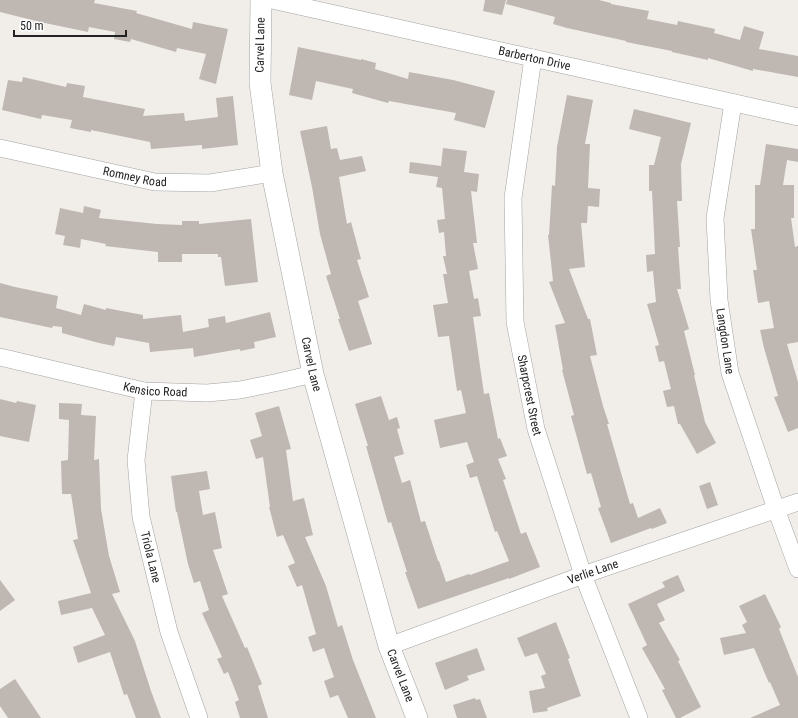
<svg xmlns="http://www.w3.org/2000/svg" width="798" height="718" viewBox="0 0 798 718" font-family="'Roboto Condensed',sans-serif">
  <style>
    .building { fill: #bfb7b2 }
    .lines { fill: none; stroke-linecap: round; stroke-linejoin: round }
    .minor-casing { stroke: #a3a3a3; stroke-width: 18 }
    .tertiary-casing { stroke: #a3a3a3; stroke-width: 22 }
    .minor { stroke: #fff; stroke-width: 17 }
    .tertiary { stroke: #fff; stroke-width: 21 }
    .labels { text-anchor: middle; stroke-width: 4; stroke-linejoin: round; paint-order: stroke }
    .street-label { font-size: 12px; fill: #222; stroke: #fff }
  </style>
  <rect width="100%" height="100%" fill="#f1eee9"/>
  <path class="building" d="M0,0H95L94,3L137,11L136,13L192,29L193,22L228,29L216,84L199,79L206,54L177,48L176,52L131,39L130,42L114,39L115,32L89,27L88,32L40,22L0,12Z
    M485,0H506L502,15L483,11Z
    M507,0H599L611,3V4L649,11L647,19L677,25L678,21L715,29L714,33L740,40L744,26L764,32L759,49L798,56V77L753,69V71L708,58V60L672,52V51L626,42V41L567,28L553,24L555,17L506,4Z
    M298,47L361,60V59L376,63L375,69L408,79L409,72L453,80L495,91L485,128L454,120L456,113L389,101L388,103L352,93L353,89L316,81L312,100L289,95Z
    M23,77L66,87L67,83L85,86L83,97L145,109L143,116L184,113L185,121L218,117L216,98L233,96L238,145L202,149V145L151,149L150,142L91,130V132L70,128L72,120L42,115L41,119L2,110L8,80L22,82Z
    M567,95L593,100L585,144H590L588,188L600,189L599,207L588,206L587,223H581L585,267L569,269L588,319H590L597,355L590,356L603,406L609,424H607L630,504L633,503L638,518L660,508L667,523L652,529L651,528L611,543L598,508L601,507L591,473L587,474L571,416L574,415L562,370H563L555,325L565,323L549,282L553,281L548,235H549L552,185L555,186L557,147Z
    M634,109L691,123L681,164L682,201H677L680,247H678L681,289H677L689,329L684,331L695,375H694L705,422L716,443L697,454L680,424H678L674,406L667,407L663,391L671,389L664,361L659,362L655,346L659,345L647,304L656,302L653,271L647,272L646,255L655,254L652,191H649V165H654L661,137L629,129Z
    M327,126L331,149L337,148L340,160L362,156L366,171L339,177L347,224L351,222L361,259L357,260L369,297L358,301L372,344L349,351L338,319H340L326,276L331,274L320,234L312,187L300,131Z
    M766,144L798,149V162L787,160L783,185H794V218H791L795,247L798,246V342L787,344L798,382V428L788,432L774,397L778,396L764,348L760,330L774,328L769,301L758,303L753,270H757L751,229H755V185H760Z
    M443,148L467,151L464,172L479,174L477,192L471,191L477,243H473L478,269L469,271L474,299L478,298L481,316L473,317L484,394L489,393L498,439L500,438L507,456L498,459L506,479L503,480L521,534L526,532L540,567L509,579V578L418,609L405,572H407L391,522L388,523L366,446H368L355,404L381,396L389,420L397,417L400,428L397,429L404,454L394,457L402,483L410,480L421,522L425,521L438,561H439L446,582L469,574L470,575L509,561L497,531L495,532L477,476L470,478L466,465L474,462L467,442L440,448L434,420L466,413L461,390L457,391L449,336L438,337L433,305L448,303L443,274H447L443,256H446L444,232L439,233L437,220L445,219L442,188L436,187L438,177L409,173L410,162L441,166Z
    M84,206L101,210L99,218L157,224L182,225V221H199V224L251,219L258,282L225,286L221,257H218V254H182V262H158V252L105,246L106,244L81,239L80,248L63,245L65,236L55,234L60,208L83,213Z
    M0,283L15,287L58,296L56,308L81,315L84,304L106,310V308L143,315V319L181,315L183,332L209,327L208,319L225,316L226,323L270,312L276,337L254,342L255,348L240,351V349L194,357L193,348L150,352L149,343L116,337L114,346L99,343L62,333V327L53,326L52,328L0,317Z
    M0,399L16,403L17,401L36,405L29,442L0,436Z
    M59,403L82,404L81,415L96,416L94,460L99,459L101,509L109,556L120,592L112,594L135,641L151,691L161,718H136L127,694L124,695L110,652L78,663L73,647L105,635L92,608L61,615L58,601L91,593L73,540L78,539L71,494H62L61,461L68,460L69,420L59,419Z
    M279,406L291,449L286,450L293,501L304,498L313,535L305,537L326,586L338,627L342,625L353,660L376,718H348L338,695L330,698L324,681L334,677L324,648L313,652L308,637L316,634L302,585L297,587L288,566L295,563L283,535L277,537L269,507H270L263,457L256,459L250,440L262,436L255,413Z
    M207,471L210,489L199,491L203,515L215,512L222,548L213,550L228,594L222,596L245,648L247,647L262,684L258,686L268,718H240L235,702L239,700L228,672L224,674L217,659L222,657L202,613L209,610L200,581L194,583L188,564L177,512H176L171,476Z
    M710,482L718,505L707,509L699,486Z
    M678,575L685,591L657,604L665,620L659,623L680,660L678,661L701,707L680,718H676L662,690L665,689L642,648L647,645L628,604L665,587L662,582Z
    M0,580L15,600L0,611Z
    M765,594L781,627L779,629L798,677V718H750L780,705L770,682L769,683L754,648L724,655L720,638L746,633L742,625L747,622L739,606Z
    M556,622L570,658L568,659L581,696L547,708L548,711L533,713L529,691L545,688L541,676L546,674L537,653L525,657L517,638Z
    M477,648L485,670L467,676L469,680L445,690L435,663Z
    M15,679L41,718H8L0,706V689Z
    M475,698L476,700L480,699L487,718H457L453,705Z"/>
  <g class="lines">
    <defs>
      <g id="minor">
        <path id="s1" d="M272,0L798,117"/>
        <path id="s2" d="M533,58L513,198L515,322L536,429L583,575L639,718"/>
        <path id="s3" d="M733,103L715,218L719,300L730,373L776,509L798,569"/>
        <path id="s4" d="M0,148L155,182L210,183L272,173"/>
        <path id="s5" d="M0,357L144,391L207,393L240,390L279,382L313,374"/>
        <path id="s6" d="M144,391L136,460L141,517L169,632L199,718"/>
        <path id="s7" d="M389,646L583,575L798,502"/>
      </g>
      <g id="tertiary">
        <path id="s8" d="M261,0L260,83L272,173L313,374L389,646L417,718"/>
      </g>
    </defs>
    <use href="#minor" class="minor-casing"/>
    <use href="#tertiary" class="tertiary-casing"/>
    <use href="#minor" class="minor"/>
    <use href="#tertiary" class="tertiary"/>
  </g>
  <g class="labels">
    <g class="street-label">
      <text transform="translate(260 45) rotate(-89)" y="4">Carvel Lane</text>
      <text dy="4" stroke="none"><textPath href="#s1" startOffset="269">Barberton Drive</textPath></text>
      <text dy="4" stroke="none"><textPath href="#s4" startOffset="138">Romney Road</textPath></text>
      <text dy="4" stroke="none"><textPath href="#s3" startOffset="240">Langdon Lane</textPath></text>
      <text dy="4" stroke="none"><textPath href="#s8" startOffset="369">Carvel Lane</textPath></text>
      <text dy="4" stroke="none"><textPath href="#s5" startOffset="159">Kensico Road</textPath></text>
      <text dy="4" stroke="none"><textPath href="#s2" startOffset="340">Sharpcrest Street</textPath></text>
      <text dy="4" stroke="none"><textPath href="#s6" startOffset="168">Triola Lane</textPath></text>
      <text dy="4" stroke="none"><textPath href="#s7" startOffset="217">Verlie Lane</textPath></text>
      <text dy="4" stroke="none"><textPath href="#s8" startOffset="693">Carvel Lane</textPath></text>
    </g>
  </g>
  <path d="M14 30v6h112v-6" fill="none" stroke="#222222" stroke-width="2"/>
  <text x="20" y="30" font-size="12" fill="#222222" stroke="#ffffff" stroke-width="3" paint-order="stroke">50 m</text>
</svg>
